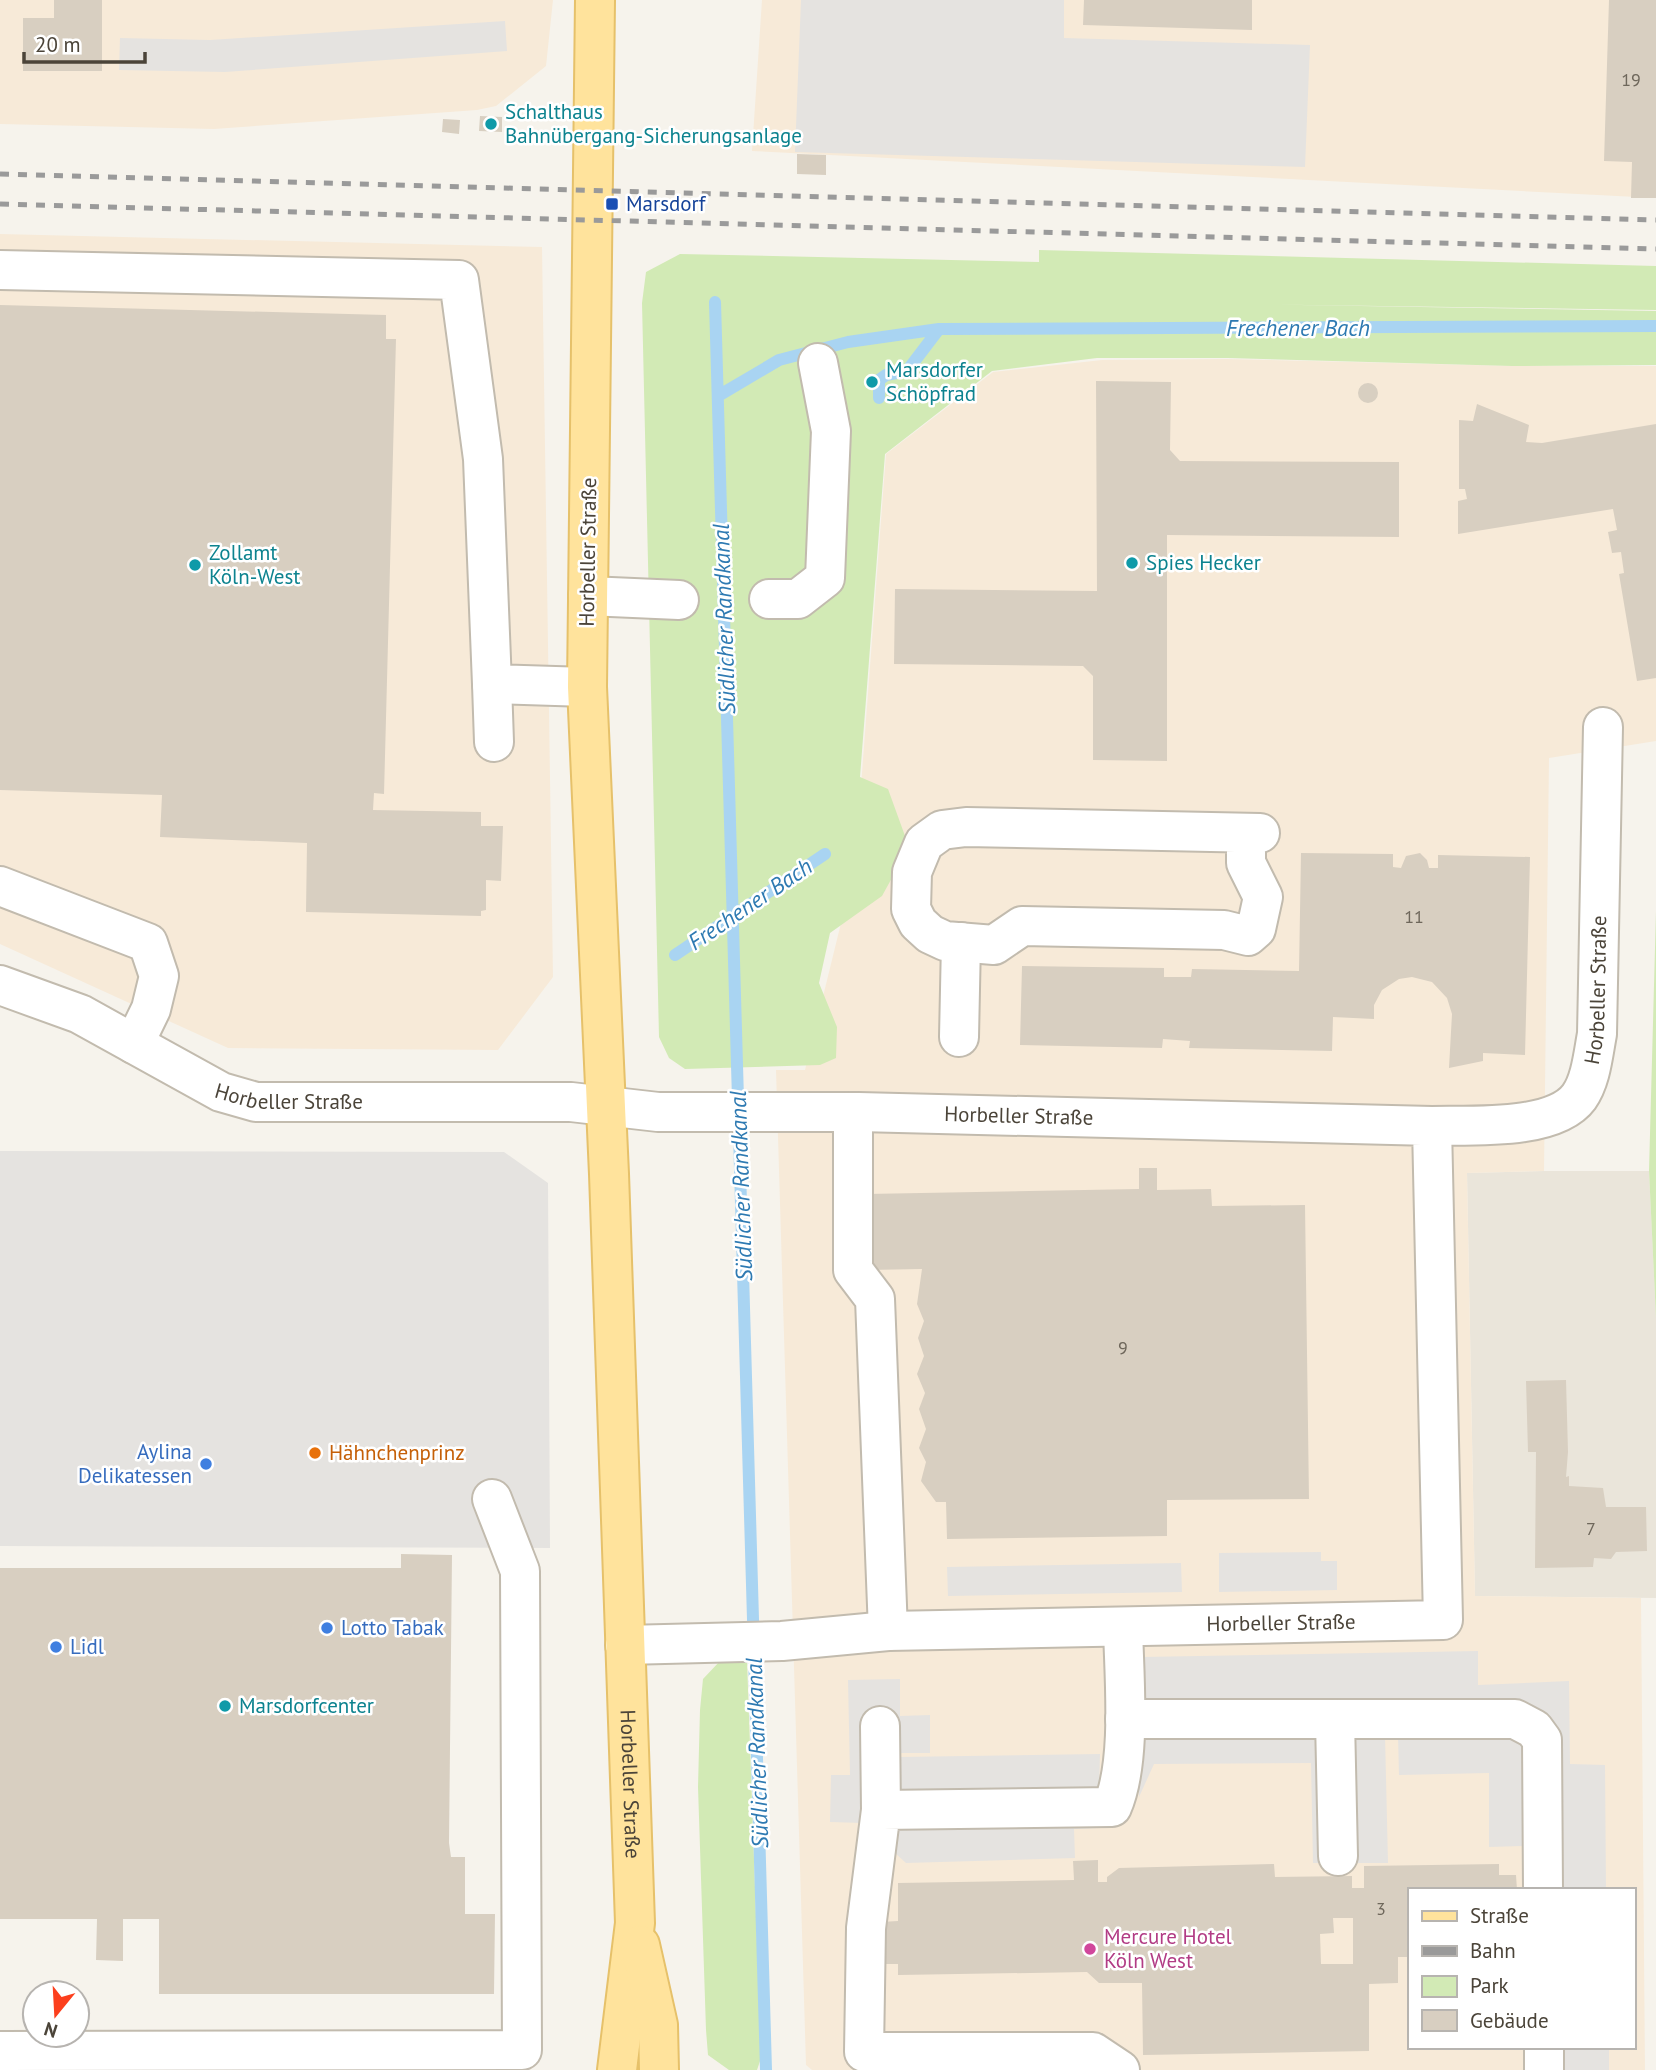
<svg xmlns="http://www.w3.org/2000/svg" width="1656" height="2070" viewBox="0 0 1656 2070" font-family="'PT Sans',sans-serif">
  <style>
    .residential { fill: #eae5da }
    .commercial { fill: #f7ead8; fill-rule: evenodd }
    .green { fill: #d2eab5 }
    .parking { fill: #e5e3e0 }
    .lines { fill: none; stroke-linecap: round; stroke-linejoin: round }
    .stream { stroke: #a9d4f2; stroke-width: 12 }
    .building { fill: #d8cfc1; fill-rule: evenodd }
    .minor-casing { stroke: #c2bbae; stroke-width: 42 }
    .major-casing { stroke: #e6c16a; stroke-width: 42 }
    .minor { stroke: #fff; stroke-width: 38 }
    .major { stroke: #ffe39c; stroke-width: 38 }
    .rail { stroke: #9a9a9a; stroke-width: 5; stroke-dasharray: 9 9; stroke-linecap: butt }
    .culture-dot { fill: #0f9aa8; stroke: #fff; stroke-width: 2.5 }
    .transit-dot { fill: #1a4fb4; stroke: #fff; stroke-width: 2.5 }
    .food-dot { fill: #e8710a; stroke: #fff; stroke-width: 2.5 }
    .shop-dot { fill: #3f7fe0; stroke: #fff; stroke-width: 2.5 }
    .hotel-dot { fill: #d1479c; stroke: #fff; stroke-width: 2.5 }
    .labels { text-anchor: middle; stroke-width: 5; stroke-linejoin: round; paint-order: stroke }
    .number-label { font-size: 18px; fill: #6e675b }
    .culture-label { font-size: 21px; fill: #0d838f; stroke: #fff; text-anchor: start }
    .transit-label { font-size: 21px; fill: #164399; stroke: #fff; text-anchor: start }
    .street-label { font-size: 21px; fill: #4b4439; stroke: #fff }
    .shop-label { font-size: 21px; fill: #366cbe; stroke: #fff; text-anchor: start }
    .food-label { font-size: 21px; fill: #c56008; stroke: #fff; text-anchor: start }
    .hotel-label { font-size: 21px; fill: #b23c85; stroke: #fff; text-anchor: start }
    .water-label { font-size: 23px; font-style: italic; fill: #2e7ab2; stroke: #fff }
  </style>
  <rect width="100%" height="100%" fill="#f6f3ec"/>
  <path class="residential" d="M1544,1171H1649L1656,1318V1598L1475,1596L1467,1173Z"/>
  <path class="commercial" d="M0,0H553L546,66L496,106L477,110L214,129L0,124Z
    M762,0H1656V198L752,151Z
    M0,234L542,247L553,977L498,1050L228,1048L0,944Z
    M1227,359L1513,366H1656V741L1549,758L1544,1171L1467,1173L1475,1596L1641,1598L1645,2070H812L806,2065L776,1070H805L855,866L886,454L993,372L1102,360ZM1409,1890H1633V2047H1409Z"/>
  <path class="green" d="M1039,250L1656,266V310L1244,304L1656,311V365L1512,366L1228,358H1097L992,371L885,454L860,777L888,789L909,847L882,896L830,933L819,983L837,1027L836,1058L820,1065L685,1069L669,1058L659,1037L642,303L646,272L680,254L1039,262Z
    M1656,911V1318L1649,1171Z
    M747,1660L761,2058L757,2070H729L708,2055L706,2030L698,1787L700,1710L703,1679L720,1661Z"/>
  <path class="parking" d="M801,0H1064V38L1310,45L1305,167L795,152Z
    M505,21L507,51L225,72L119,70L120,38L210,40Z
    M0,1151L504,1152L548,1183L550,1548L0,1546Z
    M1321,1552V1561H1337V1590L1219,1592V1553Z
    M1181,1563L1182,1592L948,1596L947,1567Z
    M1478,1651V1685L1569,1681L1570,1764L1605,1765L1606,1890H1523L1522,1846L1489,1847V1773L1399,1775L1398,1735H1385L1388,1863H1313L1311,1763L1154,1764L1139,1797L1141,1657Z
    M900,1679V1716L930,1715V1753H898L899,1757L1100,1754L1098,1828L1074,1829L1075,1858L906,1863L862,1823L830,1822L831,1775H850L848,1680Z
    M1529,2047H1609V2070H1531Z"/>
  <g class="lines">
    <path class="stream" d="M715,302L766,2070
      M718,396L779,360L848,342L939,329L1656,326
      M879,398V380L886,375L907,371L939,329
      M675,955L825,854"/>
  </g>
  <path class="building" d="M54,0H102V71H23V18H54Z
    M1084,0H1252V30L1083,25Z
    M1609,0H1656V198H1631L1632,162L1604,161Z
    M480,116L502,117V132L479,131Z
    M443,119L460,120L459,134L442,132Z
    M797,154L826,155V175L797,174Z
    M0,305L386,315V339H396L384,794L374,793L373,810L481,812V826H503L501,881L486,880V910L481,911V916L306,912L307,843L160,837L162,795L0,790Z
    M1096,381L1171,382L1170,450L1180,461L1399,462V537L1167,535V761L1093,760V676L1083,666L894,664L895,589L1097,591Z
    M1358 393a10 10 0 1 1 20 0a10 10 0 1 1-20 0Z
    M1477,404L1529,425L1526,442L1542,443L1656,424V678L1637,681L1619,574L1624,573L1621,552L1612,553L1608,532L1617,530L1613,509L1458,534V501L1467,499L1465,489H1459V420L1473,421Z
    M1301,853L1393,854V867L1401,868L1406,856L1420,853L1427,860L1429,868H1438V855L1530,857L1525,1055L1483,1053V1061L1449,1068L1452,1014L1447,998L1432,982L1412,977L1399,979L1382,990L1374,1005V1019L1333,1017L1332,1051L1189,1048L1190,1041L1163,1039L1162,1048L1020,1045L1022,966L1164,968V977H1191L1192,969L1299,971Z
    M1139,1168H1157V1190L1211,1189L1212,1206L1305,1205L1309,1499L1167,1500V1536L947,1539L946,1502H936L921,1481L926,1462L919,1448L926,1429L919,1409L925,1393L917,1374L924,1356L918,1338L924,1321L917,1304L922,1269L868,1270L866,1194L1139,1189Z
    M1566,1380L1568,1452L1566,1477L1569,1476V1486L1603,1488L1606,1507H1646L1647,1551L1616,1552L1611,1559L1594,1558L1593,1567L1535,1568L1536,1452H1528L1526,1381Z
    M401,1554L452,1555L449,1843L451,1857H465V1914H495L494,1994H159V1919H123V1961L96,1960L97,1919H0V1568H401Z
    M1098,1860V1882H1107V1877L1119,1868L1274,1864L1275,1877L1352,1876V1888H1364V1866L1499,1864V1875H1516L1517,1890H1409V1957H1398V1983L1369,1984V2051L1143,2055L1142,1983H1099L1087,1972L898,1975V1964H882L881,1922L898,1921V1883L1074,1880L1073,1861ZM1333,1918H1353V1964H1321L1320,1934L1334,1933Z"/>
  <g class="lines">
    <defs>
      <g id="minor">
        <path d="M0,270L459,280L483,459L492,684L587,687"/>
        <path d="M588,596L679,600"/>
        <path d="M769,599H798L825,578L831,431L818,363"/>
        <path d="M492,684L494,742"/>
        <path d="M1246,833V863L1263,897L1256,929L1248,936L1224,930L1022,926L994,945L945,941L930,934L918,923L911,909L912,872L924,843L942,830L966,827L1260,833"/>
        <path d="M0,886L148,943L159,976L151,1009L134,1044"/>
        <path id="s1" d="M0,985L80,1014L221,1092L256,1102H571L658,1112H859L1432,1126L1443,1620L888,1631L782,1641L625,1645"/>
        <path d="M959,1037L961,942"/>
        <path d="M853,1112V1270L875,1299L888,1631"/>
        <path id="s2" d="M1432,1126C1470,1125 1554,1131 1579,1097C1591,1080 1593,1055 1597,1034L1603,727"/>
        <path d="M1125,1719H1515L1534,1729L1542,1740L1543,1890"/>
        <path d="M1335,1720L1338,1856"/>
        <path d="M880,1726L881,1810"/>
        <path d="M1544,2047V2070"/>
        <path d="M0,2051L522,2050L520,1571L492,1499"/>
        <path d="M1120,2070L1093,2052H864L866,1928L881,1810L1112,1807C1132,1762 1124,1677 1123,1627"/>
      </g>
      <g id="major">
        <path id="s3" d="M595,0L587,687L609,1174L635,1923L617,2070"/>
        <path d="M640,1945L658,2025L659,2070"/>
      </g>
    </defs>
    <use href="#minor" class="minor-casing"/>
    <use href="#major" class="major-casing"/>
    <use href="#minor" class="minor"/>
    <use href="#major" class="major"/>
    <path class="rail" d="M0,174L1656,220
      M0,204L1656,249"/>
  </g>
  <g class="culture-dot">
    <circle cx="491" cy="124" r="7"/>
    <circle cx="872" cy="382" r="7"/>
    <circle cx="1132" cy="563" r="7"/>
    <circle cx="195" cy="565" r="7"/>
    <circle cx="225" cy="1706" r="7"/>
  </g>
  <rect class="transit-dot" x="605" y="197" width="14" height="14" rx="3.5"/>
  <circle class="food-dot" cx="315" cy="1453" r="7"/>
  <g class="shop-dot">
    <circle cx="206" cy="1464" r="7"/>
    <circle cx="327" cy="1628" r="7"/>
    <circle cx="56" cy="1647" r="7"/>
  </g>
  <circle class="hotel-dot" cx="1090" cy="1949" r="7"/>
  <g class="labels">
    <g class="number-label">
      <text x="1631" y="86">19</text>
      <text x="1414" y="923">11</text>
      <text x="1123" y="1354">9</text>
      <text x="1591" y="1535">7</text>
      <text x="1381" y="1915">3</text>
    </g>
    <g class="culture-label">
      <text x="505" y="119">Schalthaus<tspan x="505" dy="24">Bahnübergang-Sicherungsanlage</tspan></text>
      <text x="886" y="377">Marsdorfer<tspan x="886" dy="24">Schöpfrad</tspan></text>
      <text x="209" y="560">Zollamt<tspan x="209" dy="24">Köln-West</tspan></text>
      <text x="1146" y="570">Spies Hecker</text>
      <text x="239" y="1713">Marsdorfcenter</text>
    </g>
    <g class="transit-label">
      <text x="626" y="211">Marsdorf</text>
    </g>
    <g class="street-label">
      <text transform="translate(588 552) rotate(-89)" y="7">Horbeller Straße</text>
      <text dy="7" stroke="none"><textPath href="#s2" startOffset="264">Horbeller Straße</textPath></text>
      <text dy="7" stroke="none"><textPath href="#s1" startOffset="315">Horbeller Straße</textPath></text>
      <text dy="7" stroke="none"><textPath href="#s1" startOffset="1046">Horbeller Straße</textPath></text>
      <text transform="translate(1281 1623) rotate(-1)" y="7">Horbeller Straße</text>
      <text dy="7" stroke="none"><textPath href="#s3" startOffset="1785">Horbeller Straße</textPath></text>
    </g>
    <g class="shop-label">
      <text x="192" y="1459" text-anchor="end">Aylina<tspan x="192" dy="24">Delikatessen</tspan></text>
      <text x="341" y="1635">Lotto Tabak</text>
      <text x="70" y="1654">Lidl</text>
    </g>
    <g class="food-label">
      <text x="329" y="1460">Hähnchenprinz</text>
    </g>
    <g class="hotel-label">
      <text x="1104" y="1944">Mercure Hotel<tspan x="1104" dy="24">Köln West</tspan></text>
    </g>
    <g class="water-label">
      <text x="1298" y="336">Frechener Bach</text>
      <text transform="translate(724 619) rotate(-92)" y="8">Südlicher Randkanal</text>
      <text transform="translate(750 904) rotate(-34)" y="8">Frechener Bach</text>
      <text transform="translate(741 1186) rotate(-92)" y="8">Südlicher Randkanal</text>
      <text transform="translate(757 1753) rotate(-92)" y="8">Südlicher Randkanal</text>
    </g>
  </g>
  <rect x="1408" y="1888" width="228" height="161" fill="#ffffff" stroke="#b7b4b0" stroke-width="2"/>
  <rect x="1422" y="1911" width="35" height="10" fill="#ffe39c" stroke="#b7b4b0" stroke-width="2"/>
  <text x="1470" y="1923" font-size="21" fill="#4b4439">Straße</text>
  <rect x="1422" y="1946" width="35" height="10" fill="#9a9a9a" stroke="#b7b4b0" stroke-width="2"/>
  <text x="1470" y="1958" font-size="21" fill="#4b4439">Bahn</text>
  <rect x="1422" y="1976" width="35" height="21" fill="#d2eab5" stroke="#b7b4b0" stroke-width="2"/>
  <text x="1470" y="1993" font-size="21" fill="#4b4439">Park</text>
  <rect x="1422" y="2010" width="35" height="21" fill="#d8cfc1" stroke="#b7b4b0" stroke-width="2"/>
  <text x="1470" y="2028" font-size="21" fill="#4b4439">Gebäude</text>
  <g transform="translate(56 2014) rotate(198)"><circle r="33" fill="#ffffff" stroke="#b7b4b0" stroke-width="2"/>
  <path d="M0-5L12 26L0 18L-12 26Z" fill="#fc3f1d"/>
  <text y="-10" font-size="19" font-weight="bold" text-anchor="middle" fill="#4b4439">N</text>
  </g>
  <path d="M24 52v10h121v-10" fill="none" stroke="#4b4439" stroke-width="3.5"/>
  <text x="35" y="52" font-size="21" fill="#4b4439" stroke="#ffffff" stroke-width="5" paint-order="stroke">20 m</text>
</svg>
